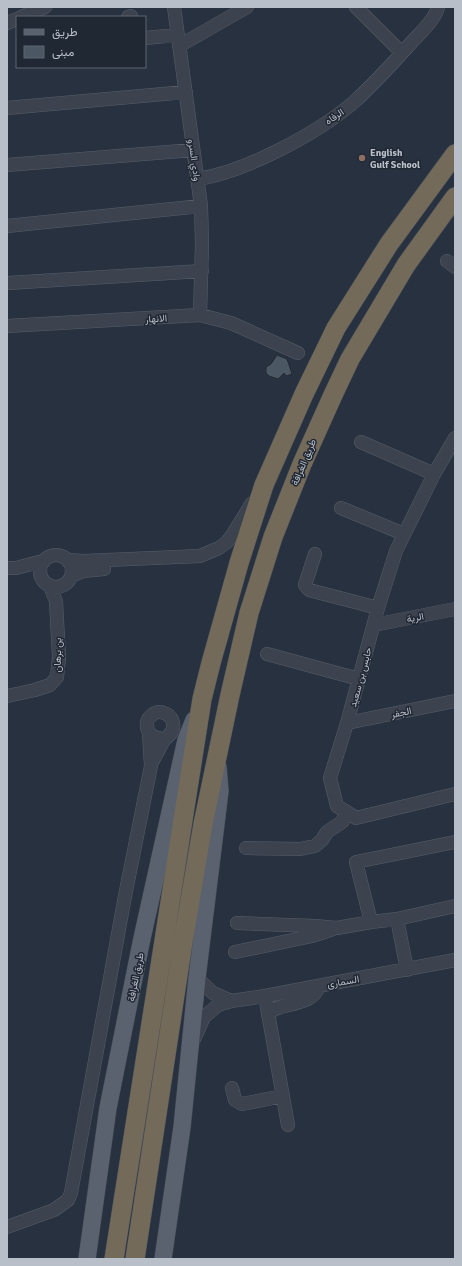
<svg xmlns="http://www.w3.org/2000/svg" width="462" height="1266" viewBox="0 0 462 1266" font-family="Signika,Vazirmatn,sans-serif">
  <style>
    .building { fill: #4c5764; stroke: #222a36 }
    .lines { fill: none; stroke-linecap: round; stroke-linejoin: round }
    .minor-casing { stroke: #565e69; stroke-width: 14 }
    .major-casing { stroke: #454c58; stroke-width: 18 }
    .highway-casing { stroke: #464e59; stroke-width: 20 }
    .minor { stroke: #3c434f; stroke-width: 13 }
    .major { stroke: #5a626f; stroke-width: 17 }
    .highway { stroke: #746a59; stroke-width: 19 }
    .education-dot { fill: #8d6e63; stroke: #202834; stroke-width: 1.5 }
    .labels { text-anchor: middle; stroke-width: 3; stroke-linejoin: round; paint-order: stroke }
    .street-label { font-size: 10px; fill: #b8bfc9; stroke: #202834 }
    .poi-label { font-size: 10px; font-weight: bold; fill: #b8bfc9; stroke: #202834; text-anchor: start }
  </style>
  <rect width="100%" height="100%" fill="#28313f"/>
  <path class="building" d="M277,355L287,359L292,374L286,376L284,373L278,379L269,376L266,373V367L271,364Z"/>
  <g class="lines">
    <defs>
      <path id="minor" d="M174,7L201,206L202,244L200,315
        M356,7L402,53
        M21,17L45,7
        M128,17L131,16
        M7,23L17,19
        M145,38L177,35
        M179,46L247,7
        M7,108L186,92
        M7,165L193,150
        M198,179C245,172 318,133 354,102C374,84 393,63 411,43C420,33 435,20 438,7
        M7,226L201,206
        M447,261L455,267
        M8,283L202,271
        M7,326L200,315L231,323L298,353
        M455,438L434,474L396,551L378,608L347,723L330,778L337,806L356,818L455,794
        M361,442L434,474
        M341,508L404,534
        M315,554L305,585L309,590L378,608
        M40 571a16 16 0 1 1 32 0a16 16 0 1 1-32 0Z
        M68,560L84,561L200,556L219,548L227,542L233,534L252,503
        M7,568H16L43,561
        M71,576L83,571L104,569
        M374,625L455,609
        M267,654L359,679
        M7,696L35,690L50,685L57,677L59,657L56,601L50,586
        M347,723L455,701
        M151,764C155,757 159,749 163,742C165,738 169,736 171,733C176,725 172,715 164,713C160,711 155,712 152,715C144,721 146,730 152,736L161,739L166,738
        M455,842L356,862L371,922L397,919L455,906
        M246,848L300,849L315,846L322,840L327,832L342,822L347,812
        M397,919L407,970
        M237,923L315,926L337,928L371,922
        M235,952L312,936L333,929
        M197,978L213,993L231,1001
        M265,996L288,1125
        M268,1015C275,1001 312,1009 319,986
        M194,1039L204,1017L218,1005L231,1001L265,996L455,960
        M232,1088L235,1100L242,1104L283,1096
        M7,1227L54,1210L68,1200L71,1193L125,896L151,766L149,733"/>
      <path id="major" d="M87,1259L108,1108L141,943L186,740L194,720
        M163,1259L182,1127L197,978L220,791L218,767"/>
      <path id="highway" d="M114,1259L202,699L211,663L239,563L264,485L304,394L336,328L389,244L455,154
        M135,1259L183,942L203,824L230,695L249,613L273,537L302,464L333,395L350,359L406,265L455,197"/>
    </defs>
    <use href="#minor" class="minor-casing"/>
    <use href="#major" class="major-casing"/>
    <use href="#highway" class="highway-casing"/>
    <use href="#minor" class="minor"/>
    <use href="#major" class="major"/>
    <use href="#highway" class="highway"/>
  </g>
  <circle class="education-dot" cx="362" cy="158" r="4"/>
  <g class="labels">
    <g class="street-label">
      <text transform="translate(334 116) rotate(-34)" y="4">الرفاه</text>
      <text transform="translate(195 160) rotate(82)" y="4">وادي السرو</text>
      <text transform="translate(156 318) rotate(-4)" y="4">الانهار</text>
      <text transform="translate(303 462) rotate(-67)" y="4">طريق الغرافة</text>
      <text transform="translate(415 617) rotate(-11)" y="4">الرية</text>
      <text transform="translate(57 655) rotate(-89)" y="4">بن برهان</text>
      <text transform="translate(360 677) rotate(-75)" y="4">حابس بن سعيد</text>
      <text transform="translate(401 712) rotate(-12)" y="4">الجفر</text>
      <text transform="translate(135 977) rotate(-79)" y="4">طريق الغرافة</text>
      <text transform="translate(343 981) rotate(-10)" y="4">السمارى</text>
    </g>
    <g class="poi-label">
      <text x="370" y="156">English<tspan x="370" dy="12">Gulf School</tspan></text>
    </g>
  </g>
  <rect width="462" height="1266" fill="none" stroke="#b8bfc9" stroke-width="16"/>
  <rect x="16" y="16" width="130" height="52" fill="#202834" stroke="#5d6470"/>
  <rect x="24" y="29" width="20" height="6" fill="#5a626f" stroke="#5d6470"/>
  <text x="52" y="36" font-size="12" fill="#b8bfc9">طريق</text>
  <rect x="24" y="46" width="20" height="12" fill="#4c5764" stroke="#5d6470"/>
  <text x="52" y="56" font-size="12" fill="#b8bfc9">مبنى</text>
</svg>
